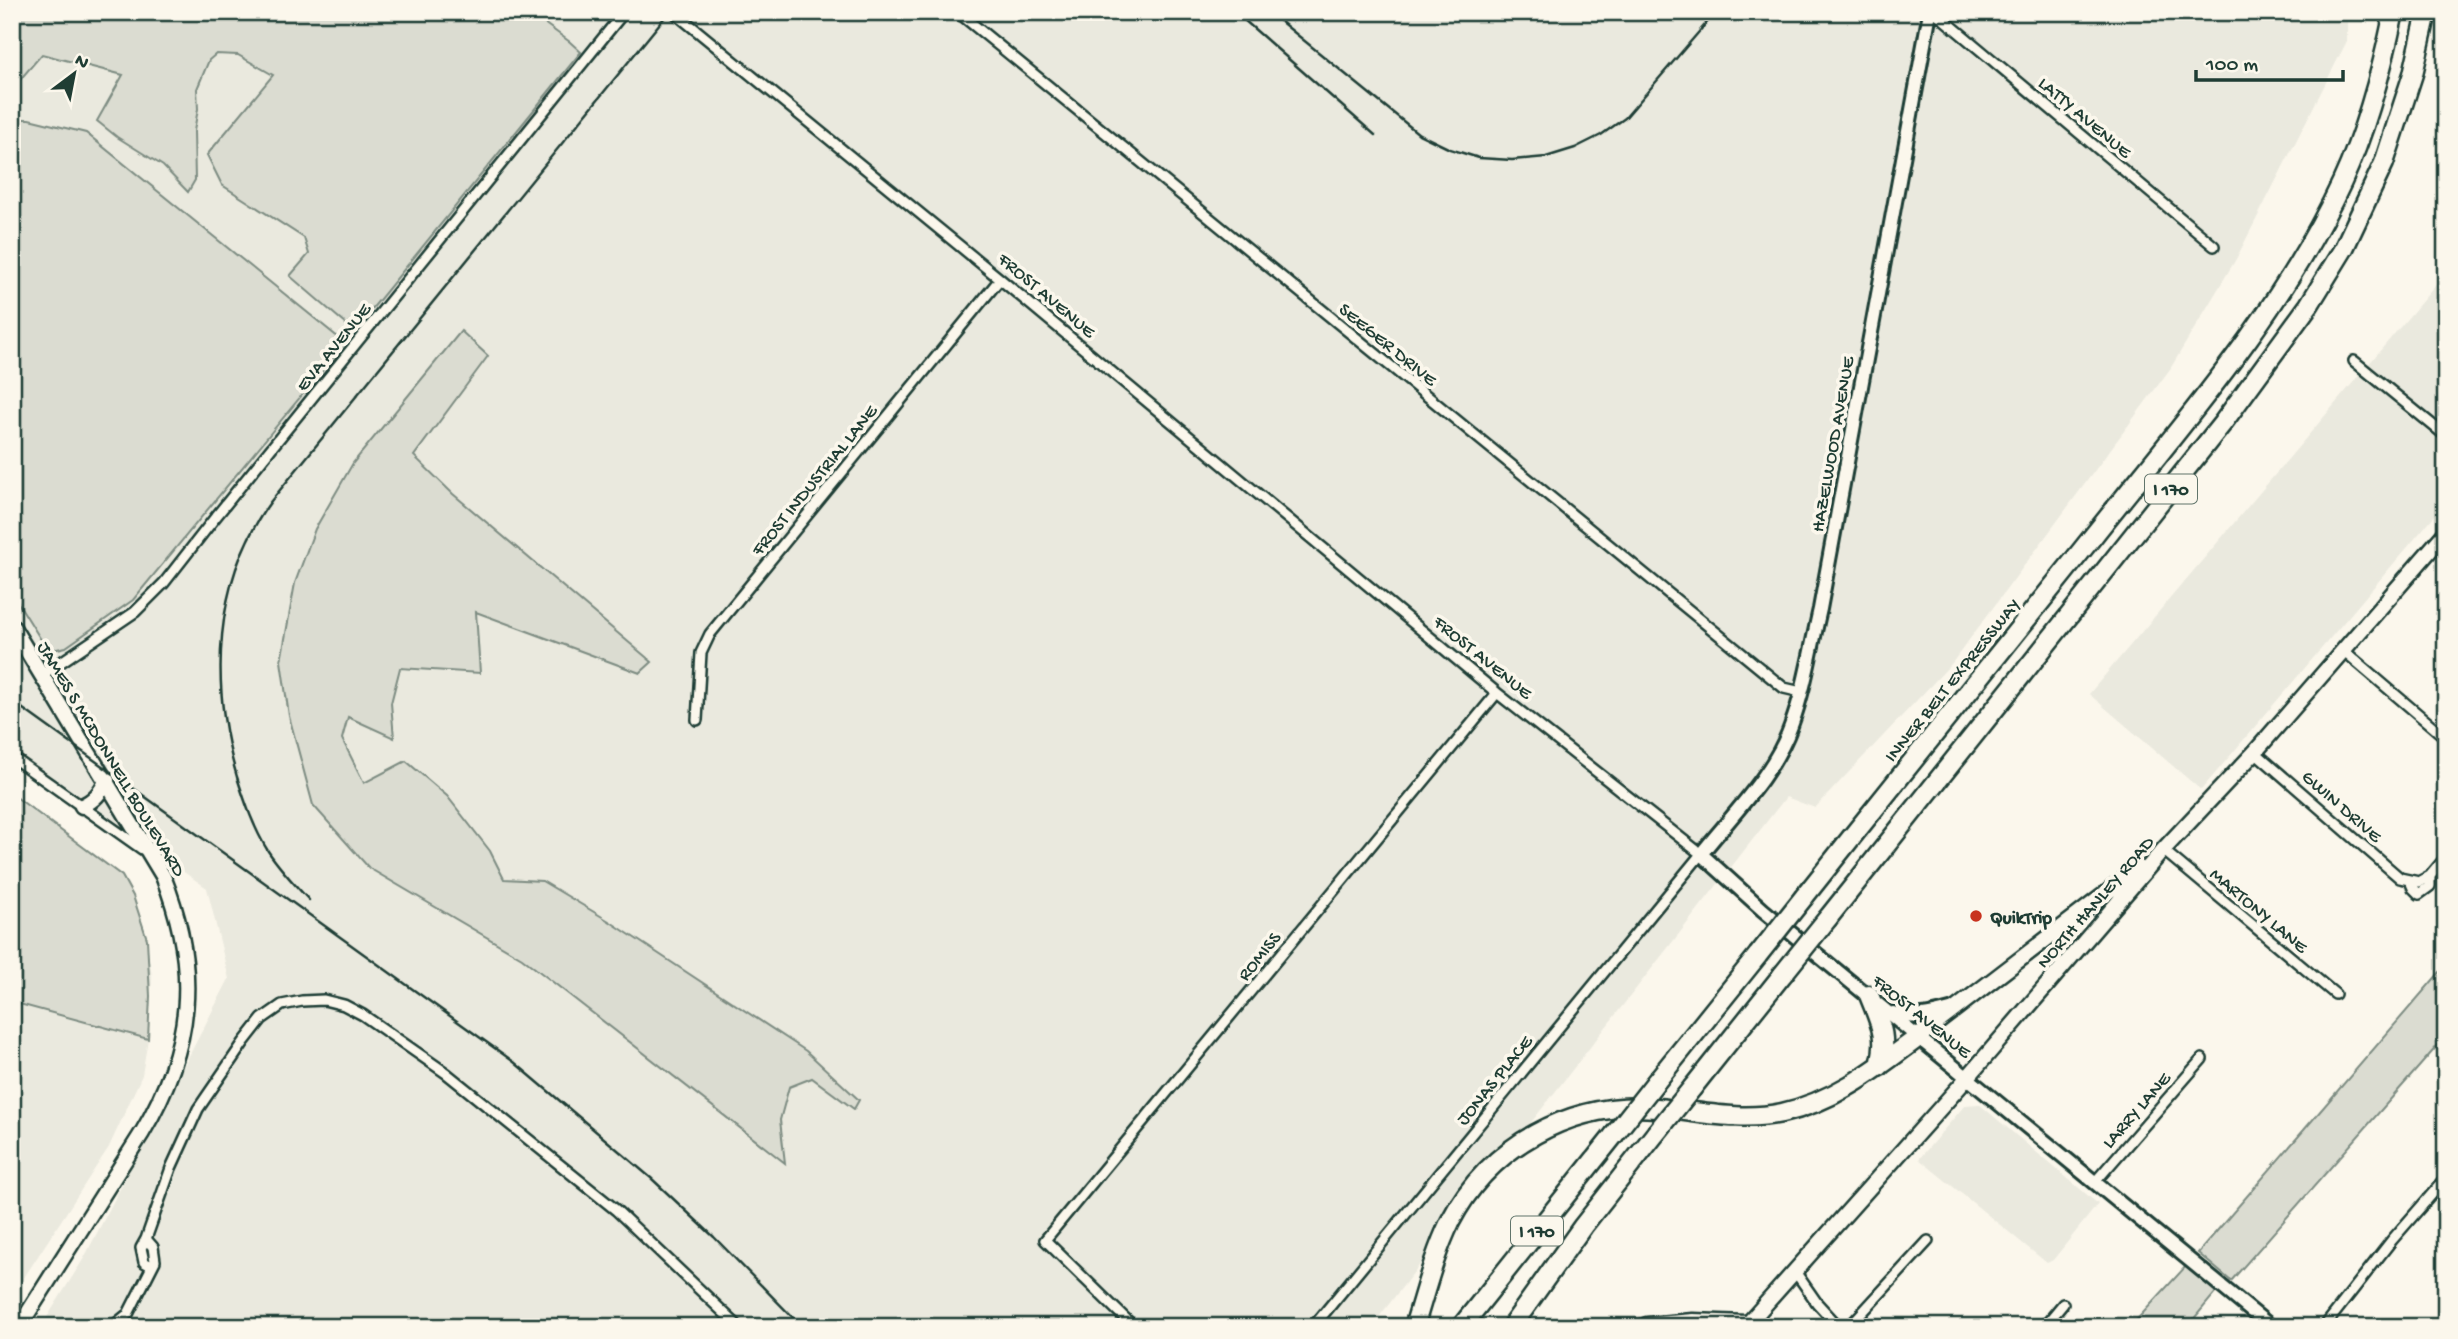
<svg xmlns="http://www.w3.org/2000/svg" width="2458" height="1339" viewBox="0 0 2458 1339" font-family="'Gochi Hand',sans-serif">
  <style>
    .built { fill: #eae9de }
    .green { fill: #dbdcd1; stroke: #7d8c82; stroke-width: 2 }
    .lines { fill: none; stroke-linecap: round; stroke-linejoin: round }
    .street-casing { stroke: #1f3d34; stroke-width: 14 }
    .secondary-casing { stroke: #1f3d34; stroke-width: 18 }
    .primary-casing { stroke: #1f3d34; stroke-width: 19 }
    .highway-casing { stroke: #1f3d34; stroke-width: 23 }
    .street { stroke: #fbf7ec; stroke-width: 9 }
    .secondary { stroke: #fbf7ec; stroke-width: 12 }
    .primary { stroke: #fbf7ec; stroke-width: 14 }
    .highway { stroke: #fbf7ec; stroke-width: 18 }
    .rail { stroke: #1f3d34; stroke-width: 2.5 }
    .highway-bridge-casing { stroke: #1f3d34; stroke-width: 23; stroke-linecap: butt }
    .highway-bridge { stroke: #fbf7ec; stroke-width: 18 }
    .poi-dot { fill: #c8321e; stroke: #fbf7ec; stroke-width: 2.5 }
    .labels { text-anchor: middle; stroke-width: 7; stroke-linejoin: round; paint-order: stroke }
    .shield { fill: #fbf7ec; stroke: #61756b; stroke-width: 2 }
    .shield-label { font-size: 18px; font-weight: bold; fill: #1f3d34 }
    .street-label { font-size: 19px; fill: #1f3d34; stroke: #fbf7ec }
    .poi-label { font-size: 19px; font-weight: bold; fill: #1f3d34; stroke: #fbf7ec; text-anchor: start }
  </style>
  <rect width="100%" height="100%" fill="#fbf7ec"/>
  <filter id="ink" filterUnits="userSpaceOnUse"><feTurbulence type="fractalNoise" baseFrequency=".0143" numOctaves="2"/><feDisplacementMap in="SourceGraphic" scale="14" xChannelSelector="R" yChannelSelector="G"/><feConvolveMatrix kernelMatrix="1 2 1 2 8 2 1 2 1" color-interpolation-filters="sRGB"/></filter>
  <g filter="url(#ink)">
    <path class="built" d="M12,12H2347V41L2236,259L2170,369L1952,663L1815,808L1786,797L1371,1327H41L84,1258L229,979L207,888L12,754Z
      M2446,273V502L2201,790L2089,694Z
      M12,794L145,937L152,976L148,1039L142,1075L109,1147L12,1296Z
      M1979,1104L2098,1204L2053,1260L2047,1263L1919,1159L1965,1105Z"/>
    <path class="green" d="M12,12H529L570,42L581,52L354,331L290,276L309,254L304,238L222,185L207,155L273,75L238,55L216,54L209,60L197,89L198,109L194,131L195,180L188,192L163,166L117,137L97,121L123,75L42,54L12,89Z
      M12,119H29L86,133L345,343L133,600L66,647L48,651L12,593Z
      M461,331L488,356L414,456L453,494L652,662L640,673L476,612L480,673L400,668L391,703L394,738L348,717L342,739L364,783L406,761L447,796L490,851L504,879L542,881L609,921L806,1051L859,1100L854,1109L812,1078L789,1087L780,1120L785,1163L522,958L369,868L313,805L289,716L281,661L295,583L315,529L353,463Z
      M12,794L122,876L133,896L147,939L150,996L148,1039L12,1002Z
      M2446,965V1036L2231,1281L2198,1253Z
      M2186,1266L2217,1291L2187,1327H2130Z"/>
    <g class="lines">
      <defs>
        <path id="street" d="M674,12L1000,279L1497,693L1701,854L1313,1327
          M1935,12L2214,246
          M959,13L1784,688L1801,692
          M2354,361L2446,436
          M2343,650L2446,738
          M42,675L135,612L164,583L214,519L624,12
          M697,720L701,653L710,634L1000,279
          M2255,752L2400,878L2419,882L2430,876L2446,857
          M12,757L142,849
          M2163,850L2335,994
          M2410,881L2413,888L2419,894L2430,886V876
          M2095,1182L2202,1059
          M151,1266L144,1262L141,1248L146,1239L171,1168L198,1109L244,1042L262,1019L282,1005L302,1001L324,1000L344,1005L363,1015L446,1073L616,1210L739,1327
          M1794,1270L1817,1303L1839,1327
          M112,1327L128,1314L155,1261L153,1247L146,1239
          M1134,1327L1045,1240L1497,693
          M1849,1327L1928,1241
          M2044,1327L2063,1304
          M2324,1327L2392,1240L2446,1178"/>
        <path id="secondary" d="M1930,12L1820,609C1811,648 1805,688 1791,726C1774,774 1732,815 1701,854L1763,910L2271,1327
          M1893,1013C1915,1020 1932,1015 1954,1009"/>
        <path id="primary" d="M12,626L163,876C200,969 193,1047 142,1133L19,1327
          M82,806C95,800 100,793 107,780
          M1920,1036L2139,868
          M1745,1327L1968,1077L2163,850L2255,752L2446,532"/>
        <path id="highway" d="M1804,897C1900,776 1997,656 2094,535C2183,423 2281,313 2342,182C2367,128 2382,70 2394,12
          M1828,918L2222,424L2309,305L2344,248L2384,163L2413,74L2427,12
          M1869,995C1880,1023 1888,1036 1880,1066
          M1655,1083L1758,955
          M1693,1087L1783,974
          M1414,1327C1425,1292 1434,1255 1450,1222C1489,1146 1571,1101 1656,1108C1699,1111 1738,1122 1782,1113C1836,1101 1877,1068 1920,1036
          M1461,1327L1614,1135
          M1511,1327L1583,1226L1656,1133
          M1647,1327L1693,1323L1746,1325"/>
      </defs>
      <use href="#street" class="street-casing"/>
      <use href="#secondary" class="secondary-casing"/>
      <use href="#primary" class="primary-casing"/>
      <use href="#highway" class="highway-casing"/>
      <use href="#street" class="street"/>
      <use href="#secondary" class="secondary"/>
      <use href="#primary" class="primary"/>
      <use href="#highway" class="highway"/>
      <path class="rail" d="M1235,12L1375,135
        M1269,12L1419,134L1450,149L1479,158L1512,160L1546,157L1575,148L1601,135L1625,118L1716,12
        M681,18L685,12
        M12,701L514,1062L651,1178L714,1237L802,1327
        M309,900C295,885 280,869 268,851C254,829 245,802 237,777C210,685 213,581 271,501L669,12"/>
      <defs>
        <path id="highway-bridge" d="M1758,955L1804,897
          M1783,974L1828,918
          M1656,1133L1693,1087
          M1614,1135L1655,1083"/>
      </defs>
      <use href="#highway-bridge" class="highway-bridge-casing"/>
      <use href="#highway-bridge" class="highway-bridge"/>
    </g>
  </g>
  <circle class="poi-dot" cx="1976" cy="916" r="7"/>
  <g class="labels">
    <g class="shield">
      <rect x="2145" y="474.5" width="52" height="29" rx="5"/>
      <rect x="1511" y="1216.5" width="52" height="29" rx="5"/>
    </g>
    <g class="shield-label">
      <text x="2171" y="495">I 170</text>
      <text x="1537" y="1237">I 170</text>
    </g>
    <g class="street-label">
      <text transform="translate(2086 116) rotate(40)" y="7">LATTY AVENUE</text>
      <text transform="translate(1048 294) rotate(40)" y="7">FROST AVENUE</text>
      <text transform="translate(1389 343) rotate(39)" y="7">SEEGER DRIVE</text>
      <text transform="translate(332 346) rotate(-51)" y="7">EVA AVENUE</text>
      <text transform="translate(1831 444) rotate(-80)" y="7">HAZELWOOD AVENUE</text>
      <text transform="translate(813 479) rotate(-51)" y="7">FROST INDUSTRIAL LANE</text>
      <text transform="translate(1484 656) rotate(39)" y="7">FROST AVENUE</text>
      <text transform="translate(1951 679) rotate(-51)" y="7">INNER BELT EXPRESSWAY</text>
      <text transform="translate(113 758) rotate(59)" y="7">JAMES S MCDONNELL BOULEVARD</text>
      <text transform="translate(2343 805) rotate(41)" y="7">GWIN DRIVE</text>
      <text transform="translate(2094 901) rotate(-49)" y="7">NORTH HANLEY ROAD</text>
      <text transform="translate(2260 909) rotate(40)" y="7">MARTONY LANE</text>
      <text transform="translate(1258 955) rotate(-51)" y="7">ROMISS</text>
      <text transform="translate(1923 1015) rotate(39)" y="7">FROST AVENUE</text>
      <text transform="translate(1493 1079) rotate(-51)" y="7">JONAS PLACE</text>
      <text transform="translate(2135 1109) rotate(-49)" y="7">LARRY LANE</text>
    </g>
    <g class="poi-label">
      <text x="1990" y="923">QuikTrip</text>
    </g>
  </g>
  <rect width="2458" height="1339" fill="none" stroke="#fbf7ec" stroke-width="42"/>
  <rect x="21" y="21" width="2416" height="1297" fill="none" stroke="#1f3d34" stroke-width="2.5" filter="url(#ink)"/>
  <g transform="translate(74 74) rotate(32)" stroke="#fbf7ec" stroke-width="5" paint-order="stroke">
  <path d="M0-5L12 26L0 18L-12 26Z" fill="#1f3d34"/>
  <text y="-10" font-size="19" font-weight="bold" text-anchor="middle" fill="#1f3d34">N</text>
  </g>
  <path d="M2196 70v10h147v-10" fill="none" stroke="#1f3d34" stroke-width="3.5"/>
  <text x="2206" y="70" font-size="21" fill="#1f3d34" stroke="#fbf7ec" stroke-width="5" paint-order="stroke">100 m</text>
</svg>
